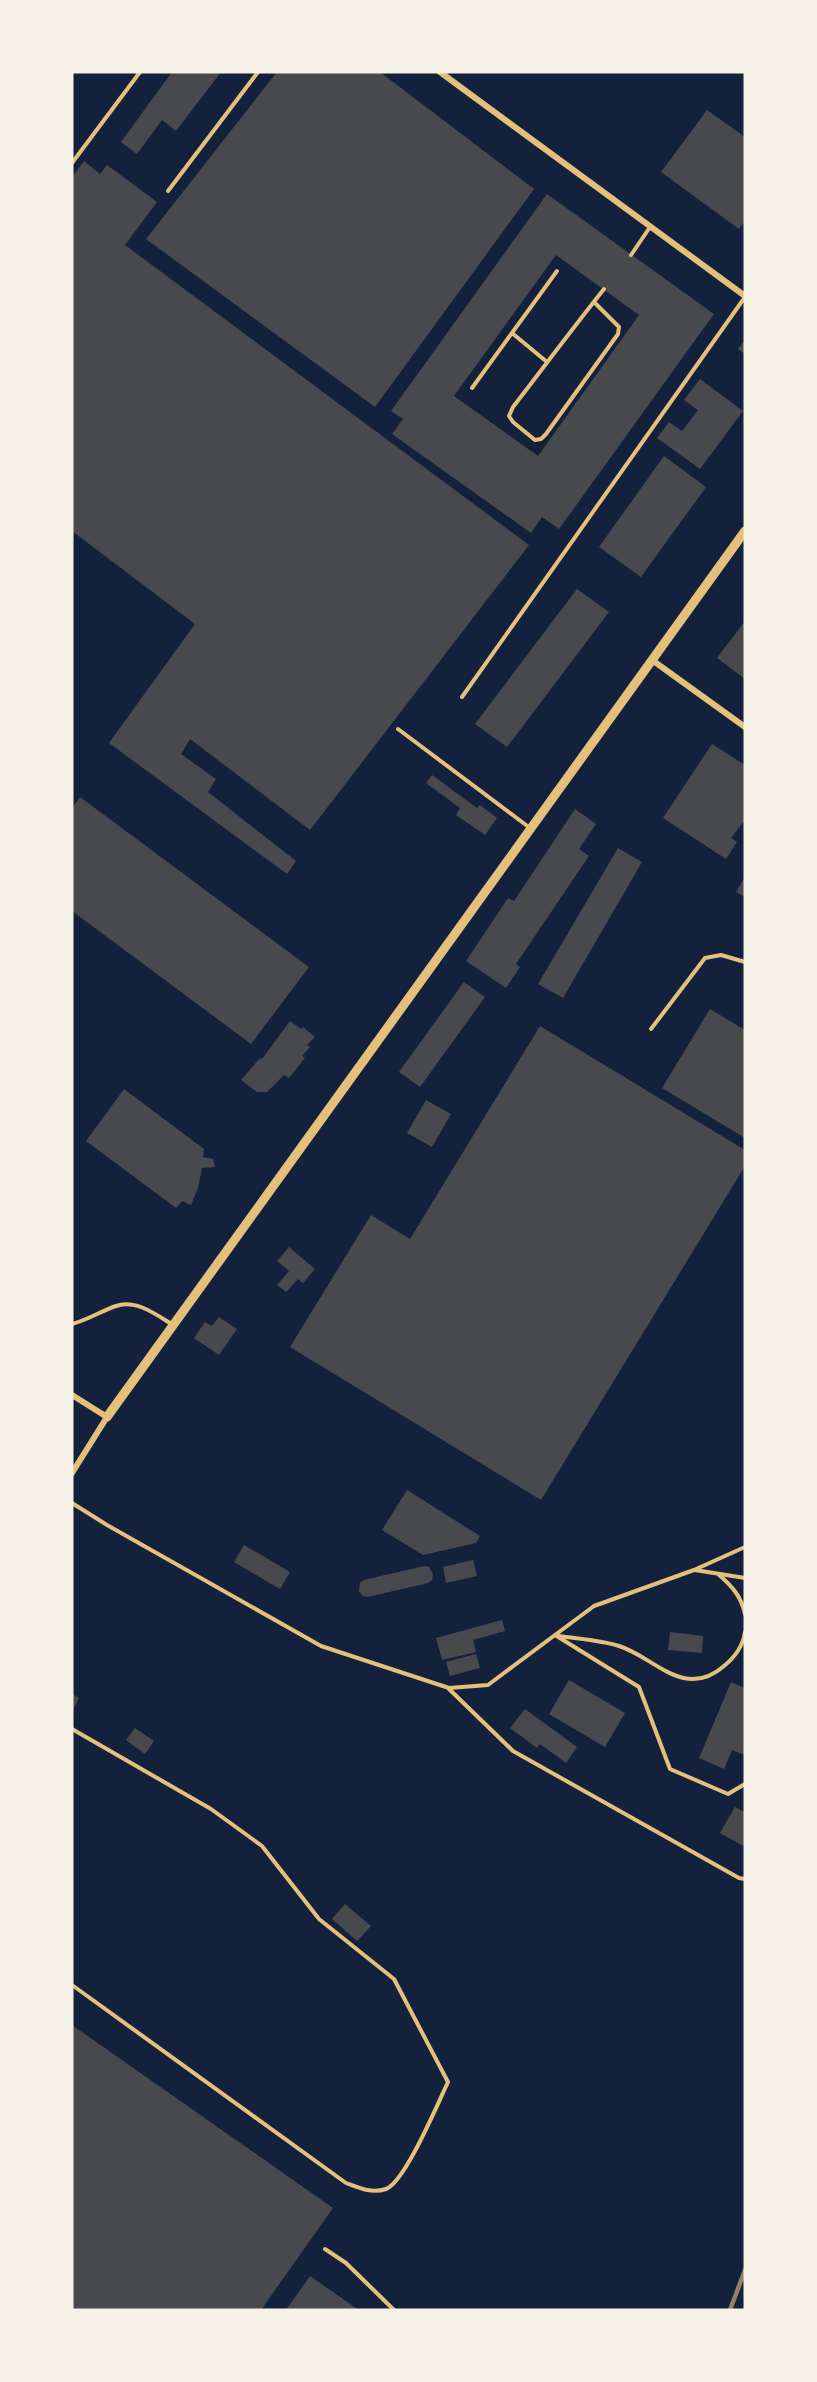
<svg xmlns="http://www.w3.org/2000/svg" width="817" height="2382" viewBox="0 0 817 2382" font-family="'Work Sans',sans-serif">
  <style>
    .building { fill: #48494c; fill-rule: evenodd }
    .lines { fill: none; stroke-linecap: round; stroke-linejoin: round }
    .service { stroke: #e5c07b; stroke-width: 4 }
    .minor { stroke: #e5c07b; stroke-width: 6 }
    .tertiary { stroke: #e5c07b; stroke-width: 9 }
    .rail { stroke: #918062; stroke-width: 4.5 }
  </style>
  <rect width="100%" height="100%" fill="#14213d"/>
  <path class="building" d="M172,72H221L176,131L162,120L137,154L121,142Z
    M277,72H380L534,189L375,407L146,239Z
    M707,110L745,137V221L739,229L661,172Z
    M84,161L100,174L107,165L157,202L125,245L529,545L310,830L190,739L181,754L216,779L208,792L296,861L287,874L109,743L195,624L72,531V177Z
    M547,194L714,314L559,529L542,517L531,533L392,434L403,419L391,411ZM556,255L639,315L538,456L454,396Z
    M745,340V354L738,349Z
    M700,379L743,411L700,469L657,438L669,422L682,431L698,410L684,400Z
    M664,456L706,487L641,577L599,547Z
    M577,589L609,612L507,747L475,724Z
    M745,621V679L717,658Z
    M712,744L745,765V820L731,838L737,842L726,859L663,818Z
    M432,775L477,808L480,805L497,818L485,835L456,815L460,808L426,783Z
    M80,797L309,967L251,1044L72,911V808Z
    M575,809L596,824L579,849L589,856L516,964L520,967L506,988L466,961L508,898L514,901Z
    M618,848L642,862L563,998L538,984Z
    M745,877V897L736,892Z
    M464,982L485,997L420,1087L399,1072Z
    M710,1009L745,1030V1138L662,1088Z
    M290,1021L301,1029L303,1027L315,1037L307,1045L310,1047L302,1056L305,1058L289,1078L284,1075L267,1092H257L241,1080L260,1058L262,1059Z
    M540,1026L745,1150V1166L541,1500L290,1347L371,1215L410,1239Z
    M124,1089L204,1149L203,1157L213,1159L215,1167L202,1168L198,1188L191,1205L182,1201L176,1208L86,1141Z
    M426,1100L451,1114L432,1147L407,1133Z
    M289,1247L315,1269L303,1283L298,1279L286,1292L277,1285L289,1271L277,1261Z
    M219,1317L237,1329L219,1355L194,1338L205,1322L212,1326Z
    M407,1490L480,1536L476,1543L423,1555L382,1530Z
    M244,1545L290,1572L280,1589L234,1562Z
    M473,1560L477,1576L446,1583L443,1567Z
    M424,1566L429,1567L433,1574L432,1580L428,1583L368,1597L363,1596L359,1591L360,1583L364,1580Z
    M502,1620L505,1631L473,1640L476,1652L442,1660L436,1638Z
    M670,1632L703,1636L702,1653L668,1650Z
    M476,1654L480,1668L450,1676L446,1662Z
    M569,1680L625,1713L605,1747L549,1714Z
    M731,1682L745,1688V1755L732,1750L724,1769L699,1758Z
    M72,1694L79,1698L72,1712Z
    M525,1709L577,1747L566,1763L540,1744L537,1748L510,1728Z
    M135,1728L154,1741L145,1754L126,1740Z
    M735,1807L745,1812V1847L720,1833Z
    M345,1904L371,1926L357,1941L332,1919Z
    M72,2025L333,2208L261,2310H72Z
    M310,2276L359,2310H286Z"/>
  <g class="lines">
    <path class="service" d="M72,163L140,72
      M168,191L258,72
      M631,255L650,227
      M594,302L619,327L618,334L546,434L541,439L535,440L513,422L509,416L513,407C543,368 573,328 604,289
      M512,333L547,362
      M472,388L557,271
      M462,697L745,297
      M398,729L530,828
      M651,1029L705,958L721,955L745,962
      M72,1324C88,1320 101,1311 116,1306C136,1299 157,1315 173,1325
      M72,1503L107,1525L321,1646L449,1688L488,1685L594,1606L694,1570L745,1547
      M695,1570L745,1578
      M718,1574C732,1586 741,1596 745,1614
      M555,1635L639,1687L670,1769L728,1794L745,1784
      M559,1636C579,1639 600,1640 619,1646C653,1656 684,1701 724,1666C735,1657 743,1646 745,1632
      M449,1689L513,1751L739,1878L745,1879
      M72,1729L211,1809L262,1846L319,1919L394,1979L448,2082C438,2103 405,2182 386,2189C372,2194 359,2188 346,2183L72,1985
      M325,2249L346,2263L394,2310"/>
    <path class="minor" d="M440,72L745,296
      M652,660L745,727
      M72,1395L107,1417L72,1473"/>
    <path class="tertiary" d="M107,1417L745,531"/>
    <path class="rail" d="M730,2310L745,2270"/>
  </g>
  <rect width="817" height="2382" fill="none" stroke="#f6f1e7" stroke-width="147"/>
</svg>
